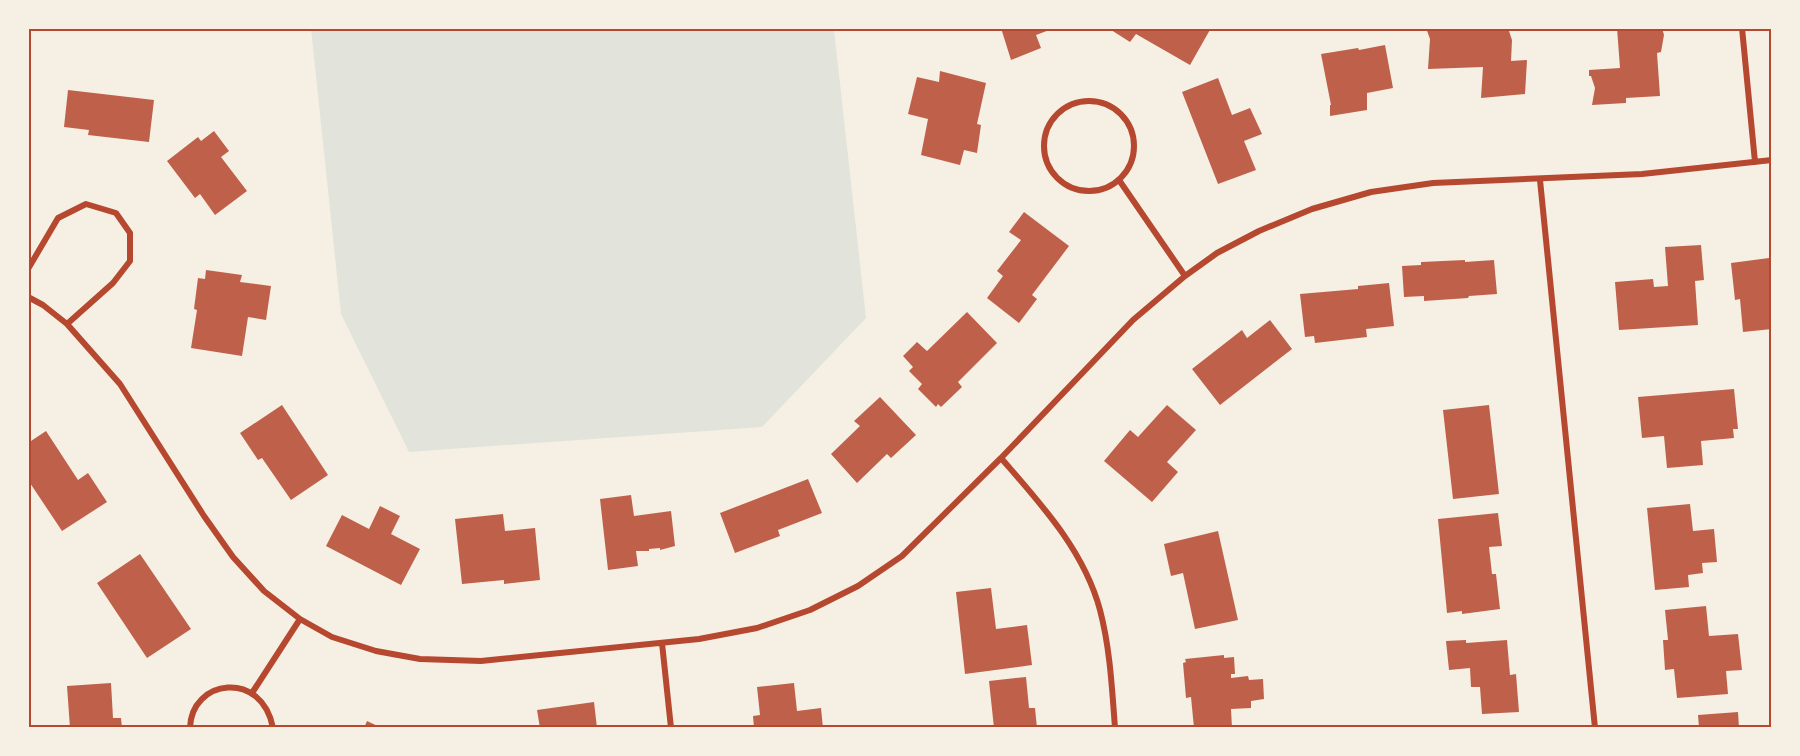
<svg xmlns="http://www.w3.org/2000/svg" width="1800" height="756" viewBox="0 0 1800 756" font-family="Commissioner,sans-serif">
  <style>
    .green { fill: #e2e4dc }
    .building { fill: #bf614a }
    .lines { fill: none; stroke-linecap: round; stroke-linejoin: round }
    .minor { stroke: #b5482f; stroke-width: 6 }
    .neatline { fill: none; stroke: #b5482f; stroke-width: 2 }
  </style>
  <rect width="100%" height="100%" fill="#f6efe4"/>
  <path class="green" d="M311,29H834L866,318L762,427L409,452L341,314Z"/>
  <path class="building" d="M1001,28H1052V29L1036,35L1041,48L1011,60Z
    M1108,28H1211L1190,65L1136,34L1130,42Z
    M1426,28H1508L1512,40L1511,61L1527,60L1525,94L1481,98L1483,67L1428,69L1430,39Z
    M1617,28H1662L1664,35L1661,52L1657,53L1660,96L1626,98V103L1592,105L1595,88L1591,76H1589V70L1620,68Z
    M1385,45L1393,88L1367,93V110L1330,116V105H1331L1321,54L1358,48L1359,50Z
    M940,71L986,83L977,124L981,125L977,153L964,150L960,165L921,155L928,119L908,114L917,77L939,82Z
    M1218,78L1232,115L1250,108L1262,134L1244,141L1256,170L1218,184L1182,92Z
    M68,90L154,100L149,142L88,135L89,130L64,127Z
    M214,131L229,151L221,157L247,191L215,215L200,194L195,198L167,161L198,137L201,141Z
    M1024,212L1069,246L1032,295L1037,299L1019,323L987,298L1003,276L997,271L1021,240L1009,232Z
    M1701,245L1704,280L1695,281L1698,325L1619,330L1615,282L1653,279L1654,287L1668,286L1665,247Z
    M1769,258V261H1772V329L1743,332L1740,299L1735,300L1731,263Z
    M1465,260V262L1494,260L1497,294L1469,296L1468,298L1424,301V296L1404,297L1402,266L1421,265V262Z
    M206,270L242,275L240,282L271,286L266,320L248,317L242,356L191,348L197,310L194,309L198,278L205,279Z
    M1389,283L1394,326L1366,329L1367,337L1315,343L1314,336L1305,337L1300,294L1358,289V286Z
    M967,312L997,343L958,382L962,387L941,407L938,404L936,407L918,389L922,384L909,371L913,367L903,356L917,342L927,351Z
    M1270,320L1292,349L1220,405L1192,369L1242,330L1247,338Z
    M1734,389L1738,429H1733L1734,438L1701,441L1703,465L1667,468L1664,436L1642,438L1638,397Z
    M880,397L916,435L891,458L887,454L857,483L831,454L860,426L854,421Z
    M282,405L328,475L291,500L262,458L258,460L240,433Z
    M1167,405L1196,430L1167,462L1178,472L1152,502L1104,461L1130,430L1138,437Z
    M1489,405L1499,494L1453,499L1443,410Z
    M46,431L78,480L88,473L107,502L62,531L28,480V443Z
    M808,479L822,513L778,530L780,536L735,553L720,513Z
    M631,495L634,516L671,511L675,546L660,550V548L649,549V551H636L638,566L608,570L600,499Z
    M1690,504L1693,531L1714,529L1717,562L1702,563L1703,573L1688,575L1689,587L1655,590L1647,508Z
    M380,506L400,516L391,534L420,549L401,585L326,546L342,515L369,529Z
    M1498,513L1502,546L1489,547L1492,574H1496L1500,609L1462,614V611L1447,613L1438,519Z
    M503,514L505,531L535,528L540,580L504,584V580L462,584L455,519Z
    M1218,531L1238,620L1195,629L1183,573L1171,576L1164,544Z
    M140,554L191,629L147,658L97,583Z
    M991,588L996,629L1027,625L1032,665L965,674L956,592Z
    M1706,606L1709,636L1738,634L1742,670L1726,671L1728,694L1677,698L1674,669L1665,670L1663,640H1668L1665,610Z
    M1466,640V643L1507,640L1510,675L1516,674L1519,712L1482,714L1480,687H1471L1470,668L1449,670L1446,641Z
    M1224,655V658L1234,657L1235,674H1231V678L1248,676L1249,680L1263,679L1264,699L1251,701V708L1231,709L1232,728H1194L1191,697L1186,698L1183,663L1186,662L1185,659Z
    M1026,677L1029,708H1035L1037,728H994L989,681Z
    M111,683L113,718H121L122,728H70L67,686Z
    M794,683L797,711L821,708L823,728H754L753,716L760,715L757,687Z
    M594,702L597,728H540L537,710Z
    M1738,712L1739,728H1699L1698,715Z
    M367,721L382,728H364Z"/>
  <g class="lines">
    <path class="minor" d="M1742,28L1755,162
      M1044 146a45 45 0 1 1 90 0a45 45 0 1 1-90 0Z
      M1119,180L1185,276
      M1540,180L1595,728
      M28,269L58,218L86,204L116,213L130,233V261L113,283L67,324
      M28,297L43,305L67,324L120,384L204,516L233,557L264,591L300,619L332,637L376,651L420,659L481,661L699,639L757,628L810,610L858,586L902,556L1001,458L1133,320L1185,276L1217,253L1259,231L1312,209L1371,192L1433,183L1642,174L1772,160
      M1001,458C1040,503 1084,550 1100,610C1110,648 1112,688 1115,728
      M662,643L671,728
      M252,693L300,619
      M190,728C191,679 262,669 273,728"/>
  </g>
  <rect width="1800" height="756" fill="none" stroke="#f6efe4" stroke-width="60"/>
  <rect x="30" y="30" width="1740" height="696" class="neatline"/>
</svg>
